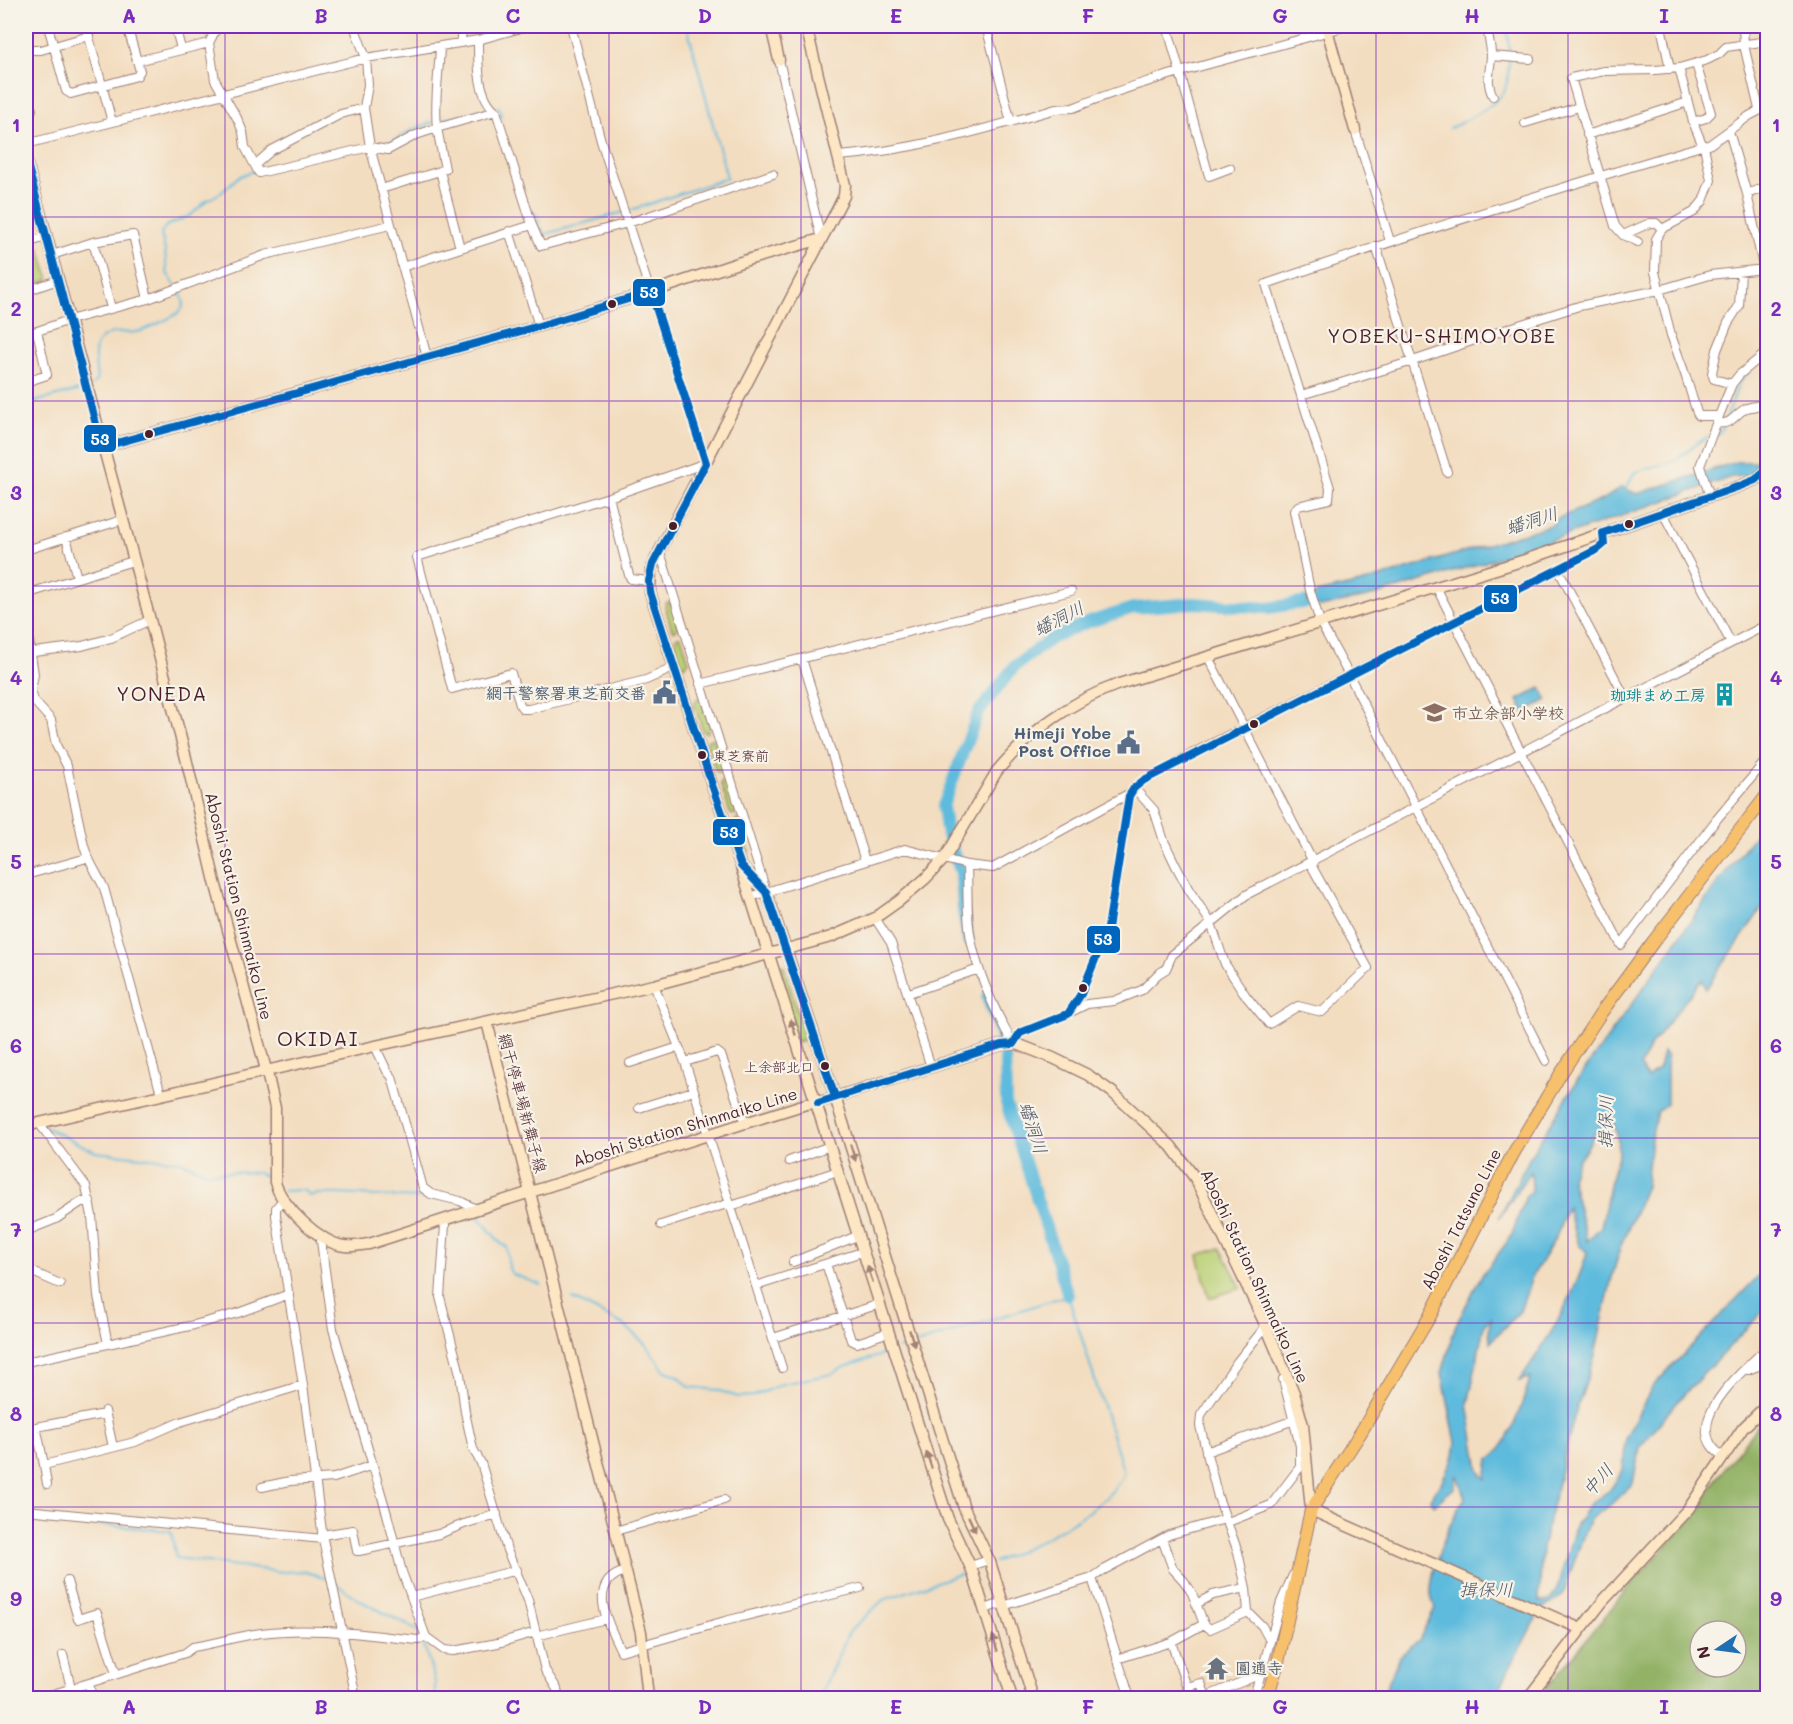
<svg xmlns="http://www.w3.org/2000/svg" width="1793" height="1724" viewBox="0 0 1793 1724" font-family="Mali,'Klee One',sans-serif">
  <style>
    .green { fill: #bad074; stroke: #827850; stroke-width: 1.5 }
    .forest { fill: #93b266; stroke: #6e6848; stroke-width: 1.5; fill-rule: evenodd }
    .water { fill: #5fbbdd; stroke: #546d84; stroke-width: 1.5; fill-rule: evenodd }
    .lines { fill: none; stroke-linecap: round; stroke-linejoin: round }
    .stream { stroke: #5fbbdd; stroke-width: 2 }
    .river { stroke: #5fbbdd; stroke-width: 12 }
    .street-casing { stroke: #9e7e76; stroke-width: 10 }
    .secondary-casing { stroke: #9e7e76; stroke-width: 13 }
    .primary-casing { stroke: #9e7e76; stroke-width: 14 }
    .street { stroke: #fff; stroke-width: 8 }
    .secondary { stroke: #fce6c4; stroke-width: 10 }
    .primary { stroke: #f7c06c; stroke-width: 12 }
    .bus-1-casing { stroke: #f7f3e8; stroke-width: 12 }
    .bus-1 { stroke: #0065bd; stroke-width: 8 }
    .oneway { fill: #a38278 }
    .grid { fill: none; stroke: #7b2cbf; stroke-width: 1.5; stroke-opacity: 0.55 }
    .bus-dot { fill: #4a1f2b; stroke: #f7f3e8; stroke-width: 2 }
    .labels { text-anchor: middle; stroke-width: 4.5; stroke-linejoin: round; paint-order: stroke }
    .bus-label { font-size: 14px; fill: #4a1f2b; stroke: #f7f3e8; text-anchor: start }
    .service-label { font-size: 16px; font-weight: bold; fill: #4e5e75; stroke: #f7f3e8; text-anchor: end }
    .culture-label { font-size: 16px; font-weight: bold; fill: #0d838f; stroke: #f7f3e8; text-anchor: end }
    .education-label { font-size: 16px; font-weight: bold; fill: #785e54; stroke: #f7f3e8; text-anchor: start }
    .street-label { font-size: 16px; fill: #4a1f2b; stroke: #f7f3e8 }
    .worship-label { font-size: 16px; font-weight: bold; fill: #5b616d; stroke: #f7f3e8; text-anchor: start }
    .water-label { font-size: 18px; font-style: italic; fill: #515669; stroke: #f7f3e8 }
    .quarter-label { font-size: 20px; letter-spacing: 1.5px; fill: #4a1f2b; stroke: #f7f3e8 }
    .line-badge { stroke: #f7f3e8; stroke-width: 2 }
    .badge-label { font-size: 16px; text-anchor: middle; font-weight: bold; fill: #fff }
    .neatline { fill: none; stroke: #7b2cbf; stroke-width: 2 }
    .grid-label { font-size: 20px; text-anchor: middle; font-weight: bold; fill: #7b2cbf }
  </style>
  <rect width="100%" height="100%" fill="#f7f3e8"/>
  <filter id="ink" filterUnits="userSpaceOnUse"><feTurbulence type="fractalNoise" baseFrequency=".0167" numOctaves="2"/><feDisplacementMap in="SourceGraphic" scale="12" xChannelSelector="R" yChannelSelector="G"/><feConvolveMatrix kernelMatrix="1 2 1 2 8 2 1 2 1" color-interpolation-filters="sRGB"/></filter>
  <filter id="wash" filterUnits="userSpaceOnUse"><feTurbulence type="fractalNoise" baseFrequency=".008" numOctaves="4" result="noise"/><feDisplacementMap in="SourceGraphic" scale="24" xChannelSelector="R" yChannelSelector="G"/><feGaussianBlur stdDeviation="1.35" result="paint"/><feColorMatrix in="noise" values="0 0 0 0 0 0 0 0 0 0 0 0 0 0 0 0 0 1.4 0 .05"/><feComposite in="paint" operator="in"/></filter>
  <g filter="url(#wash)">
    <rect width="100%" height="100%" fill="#f3ddc0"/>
    <path class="green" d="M36,247L40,249L49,279L26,289V250Z
      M669,602L672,605L679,628L674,631L671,627L665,606L666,603Z
      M679,636L682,639L689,662L684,666C678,661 674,645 676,637Z
      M698,698L701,700L710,727L707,733L703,731L694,703Z
      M713,738L724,767L722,772L719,773L716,771L707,743L708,740Z
      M726,780L737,812L733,815L730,813L721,785V782Z
      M738,819L750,851L745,854L742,852L733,824L734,821Z
      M783,965L806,1039L796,1042L773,968Z
      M1221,1248L1241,1288L1209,1298L1198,1255Z"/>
    <path class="forest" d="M1767,1415V1698H1539L1631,1584L1699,1511L1715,1481L1764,1417ZM1700,1631H1736V1667H1700Z"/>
    <path class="water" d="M1736,462H1762L1767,464V480L1743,476L1732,477L1521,551L1376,595L1320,607L1316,593L1365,582L1554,524V520L1604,499L1622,487L1637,494Z
      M1541,688L1547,700L1524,712L1518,700Z
      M1767,820V901L1706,989L1702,979L1650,1046L1640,1066L1647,1078L1659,1068L1663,1052L1667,1057V1104L1657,1112L1651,1139L1646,1186L1620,1248L1611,1281L1594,1359L1574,1417L1542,1548L1539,1602L1548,1601L1556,1592L1576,1524L1591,1503L1610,1490L1623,1470L1626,1437L1653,1386L1767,1267V1307L1676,1403L1640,1447L1633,1483L1609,1506L1589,1520L1562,1596L1541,1609L1509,1669L1496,1698H1378L1384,1693L1399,1657L1419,1640L1435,1608C1433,1603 1430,1596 1431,1590C1432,1565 1451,1518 1465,1498L1457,1475L1454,1488L1434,1505L1430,1499L1441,1483L1454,1456L1456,1442L1442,1373L1455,1327L1480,1278L1511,1237L1526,1196L1532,1191L1531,1171L1499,1218L1531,1155L1577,1081L1725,873ZM1611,1119L1616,1130L1619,1153L1613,1171L1601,1227L1587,1241L1571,1178L1578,1160L1586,1150L1594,1134L1601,1130ZM1567,1207L1579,1245L1587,1252C1575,1298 1546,1342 1519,1381L1531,1377C1524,1398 1509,1449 1489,1459L1486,1479L1479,1470L1468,1404L1484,1325L1491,1318L1489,1329L1490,1342L1520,1311L1532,1277L1557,1235Z"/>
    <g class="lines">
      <path class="stream" d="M497,108L499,107L502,117
        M438,120L489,109
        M1450,128C1464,122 1497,105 1504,91C1509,81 1509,65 1509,54C1510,44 1506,35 1507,26
        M371,143L391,142L414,129L433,122
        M260,168L278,165
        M531,212L536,214L543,233L546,234L631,210L727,178L687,26
        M175,285L167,273L165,251L161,233L166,226L191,215L206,201L222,192L238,177L255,170
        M92,386L97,379C96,367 91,349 101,339C112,329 123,334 136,332C145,331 153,326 161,322C177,315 192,309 178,290
        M26,404L84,389
        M1726,419L1739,383L1747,373
        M1715,435L1718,434L1723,427
        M1625,491L1634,473C1648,466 1663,467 1677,459C1688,452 1696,440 1709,437
        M45,1127L96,1152L180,1161L207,1172L258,1173L272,1178
        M283,1191L305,1190L309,1196L319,1194H339L438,1199
        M476,1214L501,1244L507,1247L509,1268L512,1274L541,1285
        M573,1299L624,1325L645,1344L664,1370L678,1376L690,1387L717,1390L738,1397L754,1396L782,1384L832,1374L842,1368L890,1352
        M916,1344L1068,1295L1124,1472C1114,1507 1027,1549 994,1562
        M898,1349L910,1345
        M26,1518L171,1531L176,1558L282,1572L302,1571L328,1578
        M335,1583L359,1600L419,1631L421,1636
        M423,1641L435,1682V1698
        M819,1698L849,1632L883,1600L969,1571"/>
      <path class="river" d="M968,941L963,911L961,873L947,835L943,806L978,713L1014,667L1052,638L1086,623L1133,608L1193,603L1268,608L1335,598
        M987,997L1000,1031L1005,1052L1006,1103L1068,1295"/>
    </g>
  </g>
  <g filter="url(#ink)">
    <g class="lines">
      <defs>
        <path id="street" d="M48,26L66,91L71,94L137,76L140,71L127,26
          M86,26L112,122
          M175,26L181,49
          M215,26L216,29L209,43L215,80L237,118L243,132L245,147L259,173L370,147L388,150L416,135L437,128L445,169L440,171
          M354,26L366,58L368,85L364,108L370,147L427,357
          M571,26L601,141L706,463L609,497L417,557L452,689L511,673L520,705L523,709H529L646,680L673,668
          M986,26L1011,122
          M1167,26L1209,176L1230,168
          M1488,26C1487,36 1491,44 1491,54C1491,69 1485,82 1493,96
          M1661,26L1670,69
          M1743,26L1744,45L1759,109
          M478,40C478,61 477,97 496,111L532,225L541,246L628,223L773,174
          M460,43L463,26
          M440,46C439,74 434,101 437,128L496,111
          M26,50H41L89,36
          M1491,56L1530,59
          M779,60L821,239
          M137,61L209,43
          M1679,68L1693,122L1705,151L1711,180L1703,201L1694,212L1662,229L1656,239L1655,272L1671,335L1686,377L1697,413L1699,416H1719
          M26,89L32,110L26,118
          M1693,122L1706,118L1711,113L1696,64
          M1525,123L1579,107
          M1355,130L1390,241
          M1729,131L1747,194L1768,288
          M1587,135L1688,102
          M26,144L366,58L478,40L528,26
          M838,156C912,151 985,129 1056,109L1073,108C1161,72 1256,54 1346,26
          M256,164L272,150L341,114L364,108
          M381,189L440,171L460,248
          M1747,194L1768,186
          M26,212L38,208
          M509,231L539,326
          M1623,235L1650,223H1656L1662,229
          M93,242L111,308
          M1638,242L1623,235L1615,226L1571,78L1604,71L1655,70L1679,68L1707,60L1719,54L1726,47L1768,41
          M26,243L47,237
          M1376,246L1447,472
          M402,267L532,225
          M26,291L58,280
          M148,299L265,255L390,225
          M26,335L69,320L148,299L133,235L93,242L52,255
          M26,382L47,375L37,331
          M1732,384L1714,379L1712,373L1717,350L1728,323L1739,306L1741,272
          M1301,395L1413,361L1525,323L1579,306L1659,290L1710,275L1764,269
          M1717,423C1732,426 1735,413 1747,408C1754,406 1761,405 1768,404
          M609,497L629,575L631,579L649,581
          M1710,497L1700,466L1719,416L1732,384L1739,375L1768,351
          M1663,513L1731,643
          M66,537L77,578
          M26,550L122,520
          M660,552L765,888
          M1558,569L1625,697
          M1436,587L1621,945L1717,819L1768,758
          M26,594L133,561
          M26,621L34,674L31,691L34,701L51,720L56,745L67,766L84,846C88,861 97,873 104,888L161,1094
          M26,653L82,646L111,638L150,620
          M1208,657L1313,862
          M802,659L865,861
          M700,684L1071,591
          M1134,788L1154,810L1164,841L1176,866L1189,890L1211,923L1225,964L1246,996L1269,1024L1298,1006L1322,1012L1368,968L1310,863
          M967,865C968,891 966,919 972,944C980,979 996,1013 1013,1044
          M26,875L87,858
          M750,897L905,849L967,865L993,868L1130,793
          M875,918L891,943L931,1067
          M654,985L685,1062L782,1368
          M909,993L979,969
          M1071,1012L1087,1004L1114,1001L1142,990L1158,974L1166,969L1172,955L1246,895L1768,624
          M1013,1044L1020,1033L1068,1014L1081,994L1108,928L1128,799L1131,791L1140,783L1193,753L1598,549L1604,544L1603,533
          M375,1046L387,1071L392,1077L423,1188L431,1194L460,1201L476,1209
          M1546,1061L1349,675L1320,622L1310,590L1294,511L1298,506L1329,499L1330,488L1266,284C1410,234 1556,189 1701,146L1709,145L1749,116L1768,106
          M685,1062L717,1052L721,1055L745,1123
          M630,1063L679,1047
          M639,1108L693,1091
          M39,1123L86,1186L92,1216L98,1296L108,1344
          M789,1161L830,1146
          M283,1200L276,1208V1216L303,1385L323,1539L356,1698
          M731,1206L838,1171
          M443,1220L445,1225L440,1297L460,1374L465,1412L473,1449L481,1463L507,1550L528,1600L545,1670L557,1689L559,1698
          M661,1225L730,1203
          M26,1231L56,1219L81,1202L90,1201
          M323,1237L321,1241L333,1329L387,1514L402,1572L426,1637L444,1650L453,1651L498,1643L536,1632
          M793,1262L857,1236
          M826,1264L851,1340L857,1343L889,1332
          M26,1269L60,1284
          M756,1286L862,1252
          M1266,1326L1237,1362L1201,1415L1200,1426L1218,1497L1238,1552L1246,1588L1248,1612L1262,1626L1269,1639
          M773,1338L880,1304
          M26,1362L194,1325L238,1313L289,1294
          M1745,1369L1748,1370L1768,1362
          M105,1411L113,1447
          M39,1440L36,1427L105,1414
          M26,1443L39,1440L44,1465L135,1442L180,1422L303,1385
          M1206,1452L1294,1420
          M1724,1457C1675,1426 1744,1370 1768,1347
          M44,1465L47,1484
          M262,1487L290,1481L334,1478L373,1465
          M26,1510L323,1539
          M1228,1522L1271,1505L1300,1467V1446L1283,1379L1287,1377
          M615,1531L724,1500
          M322,1535L353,1530L357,1551H359L439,1534L464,1524L497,1514
          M1162,1539L1173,1569L1184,1581L1192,1593L1204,1624L1210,1629L1248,1612
          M970,1566L989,1560
          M625,1571C585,1583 609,1626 621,1651L725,1621L860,1588
          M1092,1578L1130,1698
          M67,1581L78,1619L97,1613L116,1674
          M411,1597L517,1570
          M1196,1604L1213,1595L1246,1588
          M1003,1606L1092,1578L1102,1571L1169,1535L1225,1519
          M985,1609L1002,1603
          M536,1636L606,1619
          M1171,1642L1187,1687L1201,1683L1206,1697
          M63,1655L71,1688
          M1117,1659L1171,1642L1204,1624
          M53,1698V1694L89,1683
          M92,1698L89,1683L185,1653L193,1647C216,1643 239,1636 261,1633C312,1626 367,1635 418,1640L426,1637
          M1203,1698L1261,1674L1281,1602L1293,1575
          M1253,1698L1261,1674"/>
        <path id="secondary" d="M771,26L779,60
          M806,26L845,185L844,196L656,558L651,570L650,592L712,785L741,866L766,892L773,911L835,1097L964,1508L990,1562L1033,1698
          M1326,26L1355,130
          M26,160L150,620L186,758L215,882L268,1077L275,1108V1182C281,1206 321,1244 345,1246C353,1247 361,1245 369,1244L745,1123L806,1104L817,1103L1001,1045L1017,1044L1053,1058L1088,1075L1112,1092L1171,1146L1195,1178L1266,1326L1294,1393L1303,1425L1311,1510L1581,1629
          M102,447L539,326L651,292L747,260L821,239
          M741,867L948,1519L972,1570L1012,1698
          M487,1022L641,1632L648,1698
          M26,1126L375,1046L654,985L831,937L875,918L899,901L925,879L945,858L997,771C1031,731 1069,702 1119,684L1525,560L1740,486L1755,480L1768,469
          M1528,1698L1603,1601L1689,1508L1743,1428L1768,1404"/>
        <path id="primary" d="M1267,1698L1278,1662L1311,1510L1361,1432L1430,1316L1513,1154L1560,1075L1600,1014L1653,942L1768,794"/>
      </defs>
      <use href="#street" class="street-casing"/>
      <use href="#secondary" class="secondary-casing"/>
      <use href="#primary" class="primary-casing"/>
      <use href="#street" class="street"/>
      <use href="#secondary" class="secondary"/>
      <use href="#primary" class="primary"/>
      <defs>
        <path id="bus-1" d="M26,160L102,447L539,326L651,292L706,463L653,564L649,581L650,592L712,785L741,866L766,892L835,1097
          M818,1103L1001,1045L1013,1044L1020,1033L1068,1014L1081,994L1108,928L1129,796L1134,788L1144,780L1598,549L1604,544L1603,533L1740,486L1755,480L1768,469"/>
      </defs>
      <use href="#bus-1" class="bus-1-casing"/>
      <use href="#bus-1" class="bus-1"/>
    </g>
    <defs><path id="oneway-solid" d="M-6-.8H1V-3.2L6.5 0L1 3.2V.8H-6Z" transform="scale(1.5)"/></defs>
    <g class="oneway">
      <use href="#oneway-solid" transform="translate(793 1027) rotate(-108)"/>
      <use href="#oneway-solid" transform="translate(853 1153) rotate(72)"/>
      <use href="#oneway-solid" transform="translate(870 1274) rotate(-109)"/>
      <use href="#oneway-solid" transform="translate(912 1338) rotate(72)"/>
      <use href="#oneway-solid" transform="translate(929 1460) rotate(-108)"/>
      <use href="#oneway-solid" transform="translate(972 1524) rotate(65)"/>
      <use href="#oneway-solid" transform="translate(995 1643) rotate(-107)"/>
    </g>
  </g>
  <path class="grid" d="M225,26V1698M417,26V1698M609,26V1698M801,26V1698M992,26V1698M1184,26V1698M1376,26V1698M1568,26V1698M26,217H1768M26,401H1768M26,586H1768M26,770H1768M26,954H1768M26,1138H1768M26,1323H1768M26,1507H1768"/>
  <defs>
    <symbol id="civic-bare" viewBox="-9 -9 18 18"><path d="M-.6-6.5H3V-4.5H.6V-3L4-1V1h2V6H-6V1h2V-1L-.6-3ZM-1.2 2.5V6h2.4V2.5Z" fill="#5c6f8a" stroke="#f7f3e8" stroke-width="2.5" paint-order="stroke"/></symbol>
    <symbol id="building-bare" viewBox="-9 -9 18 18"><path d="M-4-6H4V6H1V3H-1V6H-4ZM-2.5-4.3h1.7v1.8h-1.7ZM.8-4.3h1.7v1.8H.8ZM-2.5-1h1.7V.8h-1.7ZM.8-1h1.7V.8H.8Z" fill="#0f9aa8" stroke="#f7f3e8" stroke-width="2.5" paint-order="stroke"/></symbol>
    <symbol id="school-bare" viewBox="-9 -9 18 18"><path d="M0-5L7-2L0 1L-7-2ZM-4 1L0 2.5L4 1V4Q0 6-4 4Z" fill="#8d6e63" stroke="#f7f3e8" stroke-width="2.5" paint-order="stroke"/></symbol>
    <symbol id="temple-bare" viewBox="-9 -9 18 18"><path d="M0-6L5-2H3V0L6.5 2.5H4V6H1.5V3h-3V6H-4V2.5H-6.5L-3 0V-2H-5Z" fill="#6b7280" stroke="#f7f3e8" stroke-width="2.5" paint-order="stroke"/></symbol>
  </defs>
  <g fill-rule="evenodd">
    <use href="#civic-bare" x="648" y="676" width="33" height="33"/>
    <use href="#building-bare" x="1708" y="678" width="33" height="33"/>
    <use href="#school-bare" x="1418" y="696" width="33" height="33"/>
    <use href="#civic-bare" x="1112" y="726" width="33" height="33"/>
    <use href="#temple-bare" x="1200" y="1652" width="33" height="33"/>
  </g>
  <g class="bus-dot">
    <circle cx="612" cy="304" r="5"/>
    <circle cx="149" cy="434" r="5"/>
    <circle cx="1629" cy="524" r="5"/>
    <circle cx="673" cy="526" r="5"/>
    <circle cx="1254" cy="724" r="5"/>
    <circle cx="702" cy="755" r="5"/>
    <circle cx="1083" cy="988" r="5"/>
    <circle cx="825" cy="1066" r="5"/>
  </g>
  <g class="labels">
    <g class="bus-label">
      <text x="713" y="761">東芝寮前</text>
      <text x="814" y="1072" text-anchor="end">上余部北口</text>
    </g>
    <g class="service-label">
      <text x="646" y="699">網干警察署東芝前交番</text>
      <text x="1111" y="739">Himeji Yobe<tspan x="1111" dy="18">Post Office</tspan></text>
    </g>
    <g class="culture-label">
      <text x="1706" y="701">珈琲まめ工房</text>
    </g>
    <g class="education-label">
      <text x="1452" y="719">市立余部小学校</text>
    </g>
    <g class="street-label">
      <text transform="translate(239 906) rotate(76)" y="6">Aboshi Station Shinmaiko Line</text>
      <text transform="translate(523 1103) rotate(75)" y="6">網干停車場新舞子線</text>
      <text transform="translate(685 1127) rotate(-17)" y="6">Aboshi Station Shinmaiko Line</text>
      <text transform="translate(1461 1219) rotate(-63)" y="6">Aboshi Tatsuno Line</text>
      <text transform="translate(1255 1276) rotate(65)" y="6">Aboshi Station Shinmaiko Line</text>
    </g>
    <g class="worship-label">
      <text x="1235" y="1674">圓通寺</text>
    </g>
    <g class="water-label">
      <text transform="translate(1532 521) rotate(-17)" y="6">蟠洞川</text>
      <text transform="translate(1059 619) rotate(-27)" y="6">蟠洞川</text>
      <text transform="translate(1606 1122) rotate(-89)" y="6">揖保川</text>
      <text transform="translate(1033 1128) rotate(73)" y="6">蟠洞川</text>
      <text transform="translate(1598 1480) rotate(-48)" y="6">中川</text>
      <text x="1486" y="1596">揖保川</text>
    </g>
    <g class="quarter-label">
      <text x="1442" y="343">YOBEKU-SHIMOYOBE</text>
      <text x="162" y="701">YONEDA</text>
      <text x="318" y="1046">OKIDAI</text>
    </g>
  </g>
  <g class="line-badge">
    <rect x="632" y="278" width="34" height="29" rx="6" fill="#0065bd"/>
    <rect x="83" y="424" width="34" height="29" rx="6" fill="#0065bd"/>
    <rect x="1483" y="584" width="35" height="29" rx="6" fill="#0065bd"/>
    <rect x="712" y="818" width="34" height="28" rx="6" fill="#0065bd"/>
    <rect x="1086" y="925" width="35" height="29" rx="6" fill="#0065bd"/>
  </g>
  <g class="badge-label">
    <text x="649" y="298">53</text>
    <text x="100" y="445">53</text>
    <text x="1500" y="604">53</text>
    <text x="729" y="838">53</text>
    <text x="1103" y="945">53</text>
  </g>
  <rect width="1793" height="1724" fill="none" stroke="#f7f3e8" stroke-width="66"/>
  <g transform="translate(1718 1649) rotate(257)"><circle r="28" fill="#f7f3e8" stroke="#b29e9c" stroke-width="1.5"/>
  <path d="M0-4.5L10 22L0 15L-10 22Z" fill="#1f6fb2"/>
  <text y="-9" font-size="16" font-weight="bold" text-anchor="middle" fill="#4a1f2b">N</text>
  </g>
  <rect x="33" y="33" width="1727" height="1658" class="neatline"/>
  <g class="grid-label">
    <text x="129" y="23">A</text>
    <text x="321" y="23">B</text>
    <text x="513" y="23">C</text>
    <text x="705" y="23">D</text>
    <text x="896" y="23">E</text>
    <text x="1088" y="23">F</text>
    <text x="1280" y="23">G</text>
    <text x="1472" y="23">H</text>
    <text x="1664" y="23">I</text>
    <text x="16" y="132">1</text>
    <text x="1776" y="132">1</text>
    <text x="16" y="316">2</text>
    <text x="1776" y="316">2</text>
    <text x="16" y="500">3</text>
    <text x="1776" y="500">3</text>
    <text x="16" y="685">4</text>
    <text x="1776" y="685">4</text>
    <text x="16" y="869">5</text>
    <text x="1776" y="869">5</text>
    <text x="16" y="1053">6</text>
    <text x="1776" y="1053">6</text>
    <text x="16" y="1237">7</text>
    <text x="1776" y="1237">7</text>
    <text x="16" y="1421">8</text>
    <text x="1776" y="1421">8</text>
    <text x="16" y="1606">9</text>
    <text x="1776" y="1606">9</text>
    <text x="129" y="1714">A</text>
    <text x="321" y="1714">B</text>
    <text x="513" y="1714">C</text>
    <text x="705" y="1714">D</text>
    <text x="896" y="1714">E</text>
    <text x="1088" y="1714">F</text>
    <text x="1280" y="1714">G</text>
    <text x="1472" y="1714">H</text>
    <text x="1664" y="1714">I</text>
  </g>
</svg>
